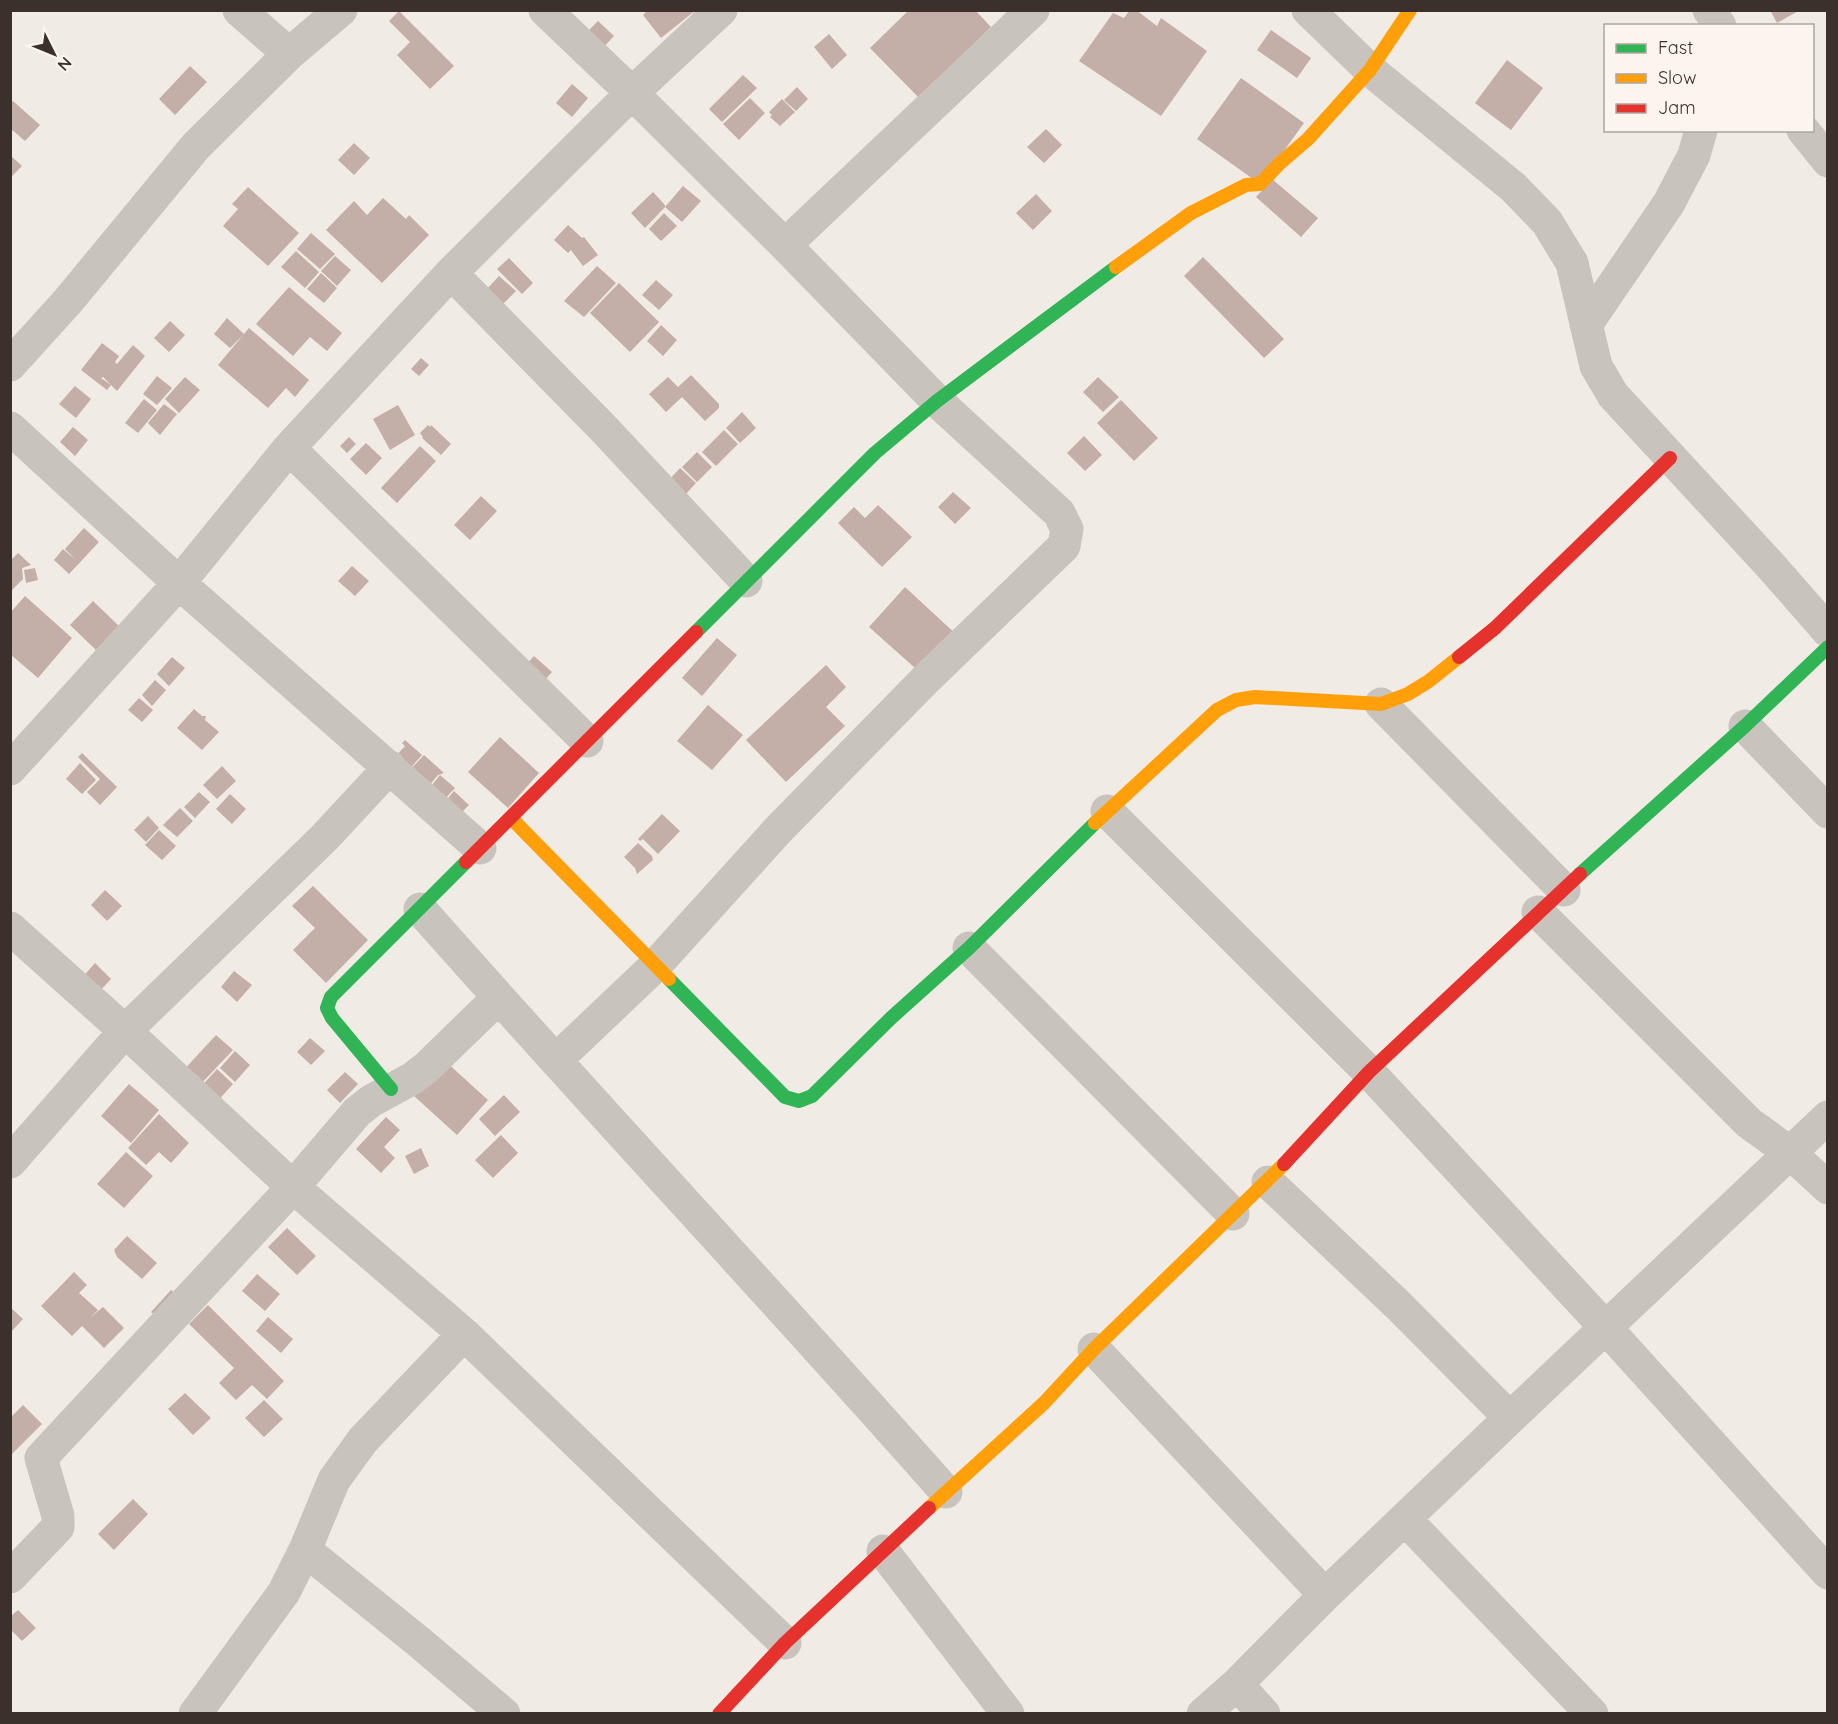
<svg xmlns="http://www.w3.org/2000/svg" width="1838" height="1724" viewBox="0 0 1838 1724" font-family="Quicksand,sans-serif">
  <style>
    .building { fill: #c3afa7 }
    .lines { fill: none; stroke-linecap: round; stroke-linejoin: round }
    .street { stroke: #c9c3be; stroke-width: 33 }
    .fast { stroke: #30b455; stroke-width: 14 }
    .slow { stroke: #ff9f0a; stroke-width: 14 }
    .jam { stroke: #e5322d; stroke-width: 14 }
  </style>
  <rect width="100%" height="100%" fill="#f0ebe5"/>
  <path class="building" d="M648,10H696L661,38L643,15Z
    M909,10H975L991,27L965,53L927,106L870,48Z
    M1130,10H1136L1157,26L1161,18L1207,51L1161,116L1079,61L1113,13L1124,18Z
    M1770,10H1800L1777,23Z
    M399,11L454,66L430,89L397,55L410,42L389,21Z
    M598,21L614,36L600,51L583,36Z
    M1271,30L1311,58L1297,78L1257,50Z
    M829,34L847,55L832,69L814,47Z
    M1507,60L1543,88L1511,130L1475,103Z
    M190,66L207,82L175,115L159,99Z
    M743,75L757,88L722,122L709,109Z
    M1241,78L1304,123L1260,184L1197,139Z
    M572,84L588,98L572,117L556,103Z
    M797,87L808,99L796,111L784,100Z
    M750,98L765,113L739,140L723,124Z
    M782,99L795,112L780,126L770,117L772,115L769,112Z
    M13,101L40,125L25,141L10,128V104Z
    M1046,129L1062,145L1044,163L1027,147Z
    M354,143L370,158L354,175L338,160Z
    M10,155L22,166L10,178Z
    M1272,179L1318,218L1301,237L1256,197Z
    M683,186L701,201L682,222L665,207L645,228L631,213L653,192L665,205V207Z
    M248,187L299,233L268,266L223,226L238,209L232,204Z
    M1036,194L1052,211L1033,230L1016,213Z
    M383,198L406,219L409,215L429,235L382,283L326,230L354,201L367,215Z
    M664,213L677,226L661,241L649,229Z
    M568,225L582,238L584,237L598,255L583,266L571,250L568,253L554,240Z
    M311,233L335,254L320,269L297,249Z
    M296,251L319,272L305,288L281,267Z
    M335,256L351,270L337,286L321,271Z
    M1203,257L1284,339L1264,358L1184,276Z
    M509,258L533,283L522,294L497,269Z
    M597,266L616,283L584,317L564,301Z
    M321,273L337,288L324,303L307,289Z
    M499,276L516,291L502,305L485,291Z
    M656,280L673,295L659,310L642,295Z
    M619,283L659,322L630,352L590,313Z
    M289,287L342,333L327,351L310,337L293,356L256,324Z
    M227,318L244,334L230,348L214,334Z
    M170,321L185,335L169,352L154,338Z
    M661,325L677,340L663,356L647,341Z
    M249,328L309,380L295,397L286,388L268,408L218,365Z
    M102,343L119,356L115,362L117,364L133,345L145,356L117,391L103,377L101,378L111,385L107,390L81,370Z
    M421,358L429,365L419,376L411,369Z
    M691,375L719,404V408L705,421L682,397L666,412L649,394L668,377L678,387Z
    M157,376L172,388L157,405L143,394Z
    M185,377L200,390L179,413L165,399Z
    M1098,377L1119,397L1103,412L1083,392Z
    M75,386L91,399L76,418L59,404Z
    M144,399L157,410L138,433L125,423Z
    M1121,400L1158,438L1134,461L1097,423Z
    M164,404L177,414L160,435L148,423Z
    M398,405L415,435L390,450L373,419Z
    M742,412L756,428L740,443L726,428Z
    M428,425L430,427L431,425L451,444L441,455L422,438L423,437L420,433Z
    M73,427L88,440L75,456L60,442Z
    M724,430L738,444L716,466L702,452Z
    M1084,436L1102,455L1085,471L1067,453Z
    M349,437L356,444L347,453L340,446Z
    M366,443L382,458L366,475L350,459Z
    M420,446L436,461L397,503L381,488Z
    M697,452L712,467L697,482L682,467Z
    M680,468L696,483L685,495L669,480Z
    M953,492L971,508L955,524L938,507Z
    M481,496L497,511L470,540L454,525Z
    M878,505L912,537L882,567L838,523L854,507L865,518Z
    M84,528L99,542L69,574L54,560L63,549L76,560L65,549Z
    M18,553L31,565L22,568L23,579L10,592V561Z
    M352,566L369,581L355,596L338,581Z
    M35,568L38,580L26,583L24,570Z
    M905,587L959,637L924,676L869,627Z
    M25,596L72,638L38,678L10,654V613Z
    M93,601L119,626L96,650L70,625Z
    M717,638L737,655L702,696L682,678Z
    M534,656L552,672L536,690L518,673Z
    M172,657L185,668L169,686L157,674Z
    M826,665L846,687L826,707L845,726L786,782L746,740Z
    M155,680L166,690L152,706L142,695Z
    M139,698L153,710L142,722L128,710Z
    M708,705L743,735L712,770L677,741Z
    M194,709L202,716H206L205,720L219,732L202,750L177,728Z
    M500,737L539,773L508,808L468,772Z
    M405,740L422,755L407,772L395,757L405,746L402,743Z
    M82,753L117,787L100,805L87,792L100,779L78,757Z
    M424,755L444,773L438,775L426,789L410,770Z
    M80,763L96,780L82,794L66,779Z
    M222,766L236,781L217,799L203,785Z
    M440,775L455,788L442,802L432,785Z
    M454,791L469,805L458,816L444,803Z
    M199,792L210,802L195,818L184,807Z
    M230,794L246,809L232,824L216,809Z
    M180,808L193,821L177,837L163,825Z
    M662,814L680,831L658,854L643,839L640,841L638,839Z
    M148,816L159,828L146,842L134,830Z
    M159,830L176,846L162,860L145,845Z
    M638,843L652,856L653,860L637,874L635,868L624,857Z
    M313,886L368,940L326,983L293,950L315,928L292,906Z
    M105,890L122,906L107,921L91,905Z
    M95,963L111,979L97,994L81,979Z
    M234,971L252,985L237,1002L221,987Z
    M216,1035L233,1050L197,1088L181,1073Z
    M310,1038L325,1051L311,1065L297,1052Z
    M235,1051L250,1065L235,1082L220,1068Z
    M434,1051L488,1100L457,1135L403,1086Z
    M217,1069L233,1084L214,1105L198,1090Z
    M345,1072L358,1084L340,1103L327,1090Z
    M129,1084L159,1110L131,1143L101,1116Z
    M504,1095L520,1112L495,1136L479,1119Z
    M159,1114L189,1143L171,1163L159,1152L146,1165L128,1148Z
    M386,1117L400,1130L384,1147L395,1158L381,1173L356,1149Z
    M501,1135L518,1153L493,1178L475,1160Z
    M421,1148L429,1166L414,1174L405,1156Z
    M126,1152L153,1176L124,1208L97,1184Z
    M287,1228L316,1256L297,1275L268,1247Z
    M127,1236L157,1263L142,1279L117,1257L114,1250Z
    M74,1272L87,1285L79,1293L98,1310L90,1318L103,1307L124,1328L104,1348L82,1326L72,1336L41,1306Z
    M257,1274L280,1294L265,1311L242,1291Z
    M171,1290L178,1296L158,1318L151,1312Z
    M208,1305L284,1381L267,1399L252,1385L236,1400L219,1383L234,1368L189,1324Z
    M10,1307L23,1319L10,1333Z
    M268,1317L293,1339L281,1353L256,1331Z
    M185,1393L211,1418L193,1435L168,1409Z
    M264,1400L283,1419L264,1437L245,1418Z
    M23,1405L42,1424L10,1456V1418Z
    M133,1499L148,1514L114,1550L98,1534Z
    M18,1610L36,1628L22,1641L10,1629V1617Z"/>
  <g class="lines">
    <path class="street" d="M239,10L289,54
      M545,10L632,93L785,245L937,401L1059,513L1067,529L1064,546L927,678L778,830L655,966L556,1060
      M1308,10L1370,70L1513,187L1547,222L1572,263L1596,366L1613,395L1770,565L1828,631
      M1709,10L1720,26
      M1803,130L1828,161
      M785,245L1033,10
      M451,273L604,429L746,581
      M1586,325L1669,203L1694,155L1701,130
      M10,365L68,301L196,146L289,54L341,10
      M10,428L179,583L480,848
      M289,448L587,741
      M1381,704L1564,890
      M1745,726L1828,812
      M10,769L179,583L289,448L451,273L632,93L721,10
      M1107,811L1369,1072L1606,1328L1828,1573
      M420,909C593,1105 773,1296 946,1492
      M1538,912L1749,1123L1789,1152L1828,1188
      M10,928L125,1031L293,1187L464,1334L785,1643
      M969,948L1233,1214
      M10,1162L125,1031L324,838L390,767
      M1268,1182L1399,1306L1510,1418
      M1094,1349L1325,1595
      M1405,1519L1592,1714
      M305,1550L419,1642L504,1714
      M883,1551L1008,1714
      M10,1577L58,1527V1516L41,1458L293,1187L357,1112L371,1101L413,1078L427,1067L498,998
      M1237,1684L1264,1714
      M195,1714L284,1592L305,1550L334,1480L363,1440L464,1334
      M1203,1714L1237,1684L1325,1595L1510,1418L1828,1117"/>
    <path class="fast" d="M696,632L875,453L937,401L1116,267
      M1580,874L1745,726L1828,647
      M669,979L785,1097L799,1101L812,1096L891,1018L969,948L1095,823
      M391,1089L332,1018L327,1008L331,997L466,862"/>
    <path class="slow" d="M1116,267L1191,213L1246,185L1260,184L1279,164L1308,139L1370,70L1410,10
      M511,818L669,979
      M1095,823L1217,710L1236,700L1255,697L1381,704L1408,694L1429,681L1459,657
      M929,1508L1044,1403L1094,1349L1284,1164"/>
    <path class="jam" d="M1459,657L1495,628L1670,458
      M466,862L696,632
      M1284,1164L1369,1072L1580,874
      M719,1714L785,1643L929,1508"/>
  </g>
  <rect width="1838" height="1724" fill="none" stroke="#3b302b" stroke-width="24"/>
  <rect x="1604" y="24" width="210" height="108" fill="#fbf5ee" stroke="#aea6a0" stroke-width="1.5"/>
  <rect x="1616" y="44" width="30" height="9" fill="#30b455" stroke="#aea6a0" stroke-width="1.5"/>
  <text x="1658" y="54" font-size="18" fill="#3b302b">Fast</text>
  <rect x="1616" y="74" width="30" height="9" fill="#ff9f0a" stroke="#aea6a0" stroke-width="1.5"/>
  <text x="1658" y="84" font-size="18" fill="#3b302b">Slow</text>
  <rect x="1616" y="104" width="30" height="9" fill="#e5322d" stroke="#aea6a0" stroke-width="1.5"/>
  <text x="1658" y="114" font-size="18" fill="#3b302b">Jam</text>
  <g transform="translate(54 54) rotate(133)" stroke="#fbf5ee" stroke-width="4.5" paint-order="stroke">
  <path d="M0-4.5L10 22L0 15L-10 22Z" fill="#3b302b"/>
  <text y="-9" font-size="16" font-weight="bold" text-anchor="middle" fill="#3b302b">N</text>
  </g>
</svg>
